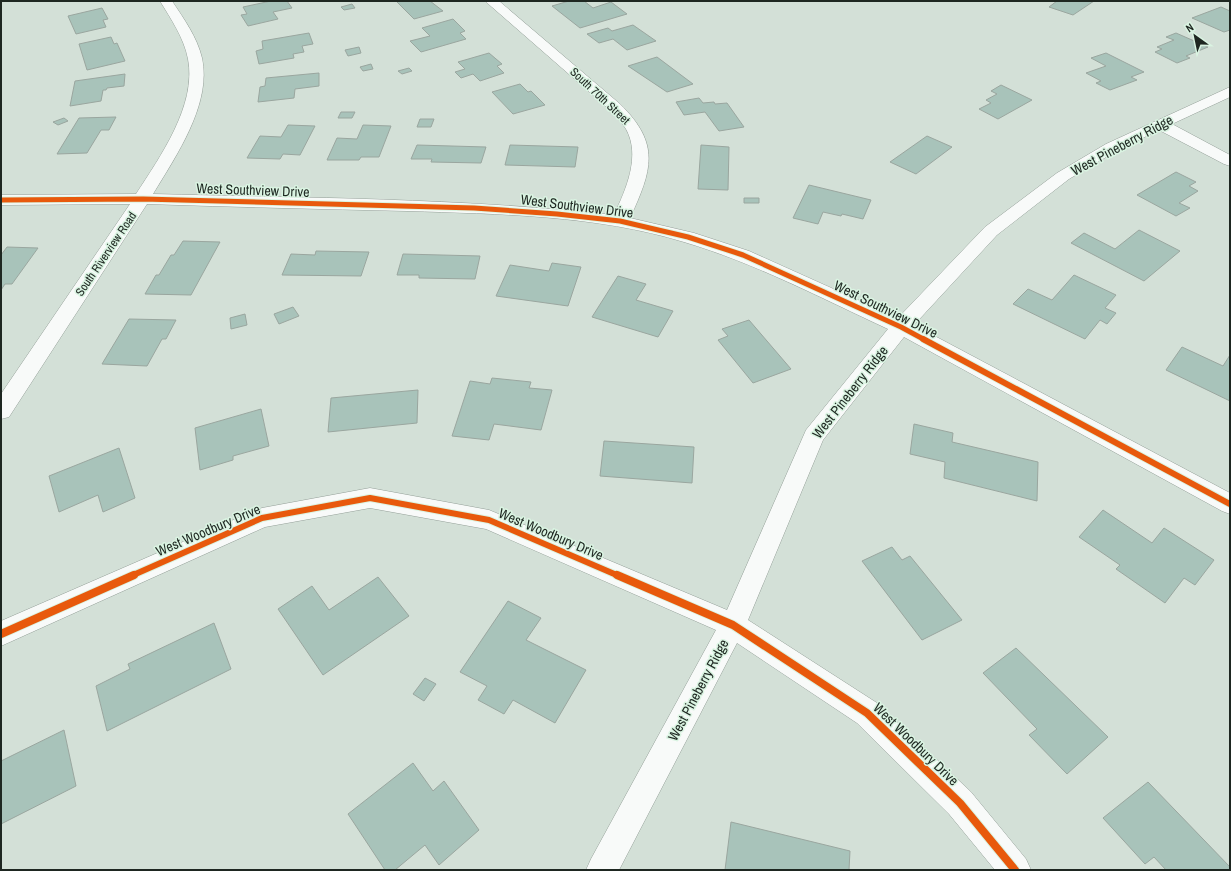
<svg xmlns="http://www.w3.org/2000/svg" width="1231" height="871" viewBox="0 0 1231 871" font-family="'Archivo Narrow',sans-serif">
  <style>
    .building { fill: #a8c3ba; stroke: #9aa69f }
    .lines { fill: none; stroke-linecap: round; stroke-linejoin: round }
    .minor-casing { stroke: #949f98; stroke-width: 1 }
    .minor { fill: #f8faf9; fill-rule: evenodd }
    .cycleway-far2-casing { stroke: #daf4e2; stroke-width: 7 }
    .cycleway-far1-casing { stroke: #daf4e2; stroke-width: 8 }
    .cycleway-casing { stroke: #daf4e2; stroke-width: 10 }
    .cycleway-far2 { stroke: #e8590c; stroke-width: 5 }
    .cycleway-far1 { stroke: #e8590c; stroke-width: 6 }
    .cycleway { stroke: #e8590c; stroke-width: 8 }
    .labels { text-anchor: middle; stroke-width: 3; stroke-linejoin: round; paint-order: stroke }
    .far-street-label { font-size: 12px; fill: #1e2721; stroke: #daf4e2 }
    .street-label { font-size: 14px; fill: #1e2721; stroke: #daf4e2 }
  </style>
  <rect width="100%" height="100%" fill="#d3e0d7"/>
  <path class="building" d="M271,1H287L292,8L273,12L278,19L248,26L241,15L247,14L243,7Z
    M396,1H430L443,11L414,19Z
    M569,1H584L593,8L611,2L627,14L580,28L552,6Z
    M1057,1H1094L1073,15L1049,7Z
    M352,4L355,8L344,10L341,7Z
    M1221,7L1230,11V30L1224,32L1192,18Z
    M102,8L108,19L103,20L106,27L76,34L68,16Z
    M453,19L465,31L460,33L466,39L421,52L410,41L430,36L422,28Z
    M633,25L656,41L627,50L613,39L599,43L587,34L608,28L612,31Z
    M309,33L313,44L302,46L304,52L293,54L294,58L259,64L256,51L263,49L262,41Z
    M1176,33L1208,47L1186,56L1190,58L1177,63L1155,52L1162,49L1157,47L1174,40L1166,37Z
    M111,37L114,44L117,43L125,61L87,70L79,44Z
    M359,47L361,53L348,56L345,50Z
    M489,53L502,64L497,66L504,73L480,81L473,74L461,78L455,72L465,69L458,62Z
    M1106,53L1144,72L1131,77L1137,80L1110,90L1096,83L1101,81L1086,73L1106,66L1091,58Z
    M657,57L693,84L667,92L628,66Z
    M371,64L373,69L363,71L360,67Z
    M409,68L412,71L402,74L398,71Z
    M319,73V86L295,89L294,98L258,102L260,87L265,86L266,78Z
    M125,74L124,86L107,88L106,90H103L101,101L70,106L75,81Z
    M520,84L528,92L531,91L545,105L513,114L492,92Z
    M1001,85L1032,100L998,119L979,109L991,103L986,100L997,94L991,91Z
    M699,98L703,103L714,102L715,104L727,103L744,127L719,131L705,112L684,115L676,102Z
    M341,112H355L352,118H338Z
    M116,117L109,130H101L87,153L57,154L79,118Z
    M64,118L68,121L58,125L53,122Z
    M420,119H434L431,127H417Z
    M288,125L315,126L300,155L283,154L280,159L247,158L260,136L281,137Z
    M363,125L391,126L379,157H361L359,160H327L337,138L357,139Z
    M927,136L952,147L916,174L890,162Z
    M417,145L486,147L481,163L431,162L432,159H411Z
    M510,145L578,147L575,167L505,165Z
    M701,145L729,147L728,190L698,189Z
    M1176,172L1196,182L1189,186L1198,191L1179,203L1190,208L1176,216L1137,195Z
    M809,185L871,200L863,219L842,214L841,216L823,212L818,224L793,218Z
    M744,198H759V203H744Z
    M1139,230L1180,251L1144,281L1071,243L1084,233L1115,249Z
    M183,241L220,242L191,295L145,294L156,275H159L171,255H174Z
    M7,247L38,248L12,284H5L1,290V255Z
    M316,251L369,252L361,276L282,275L291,254L315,255Z
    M403,254L480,256L475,279L419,278V275H397Z
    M552,263L581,267L568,306L496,296L510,265L549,271Z
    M1074,275L1116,295L1105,308L1116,313L1107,324L1100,320L1085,339L1013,304L1028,289L1052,300Z
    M618,276L646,284L636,300L673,311L658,337L592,317Z
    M293,307L299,316L279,324L274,314Z
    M245,314L247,325L231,329L230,318Z
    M129,319L176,320L166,339H162L147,366L102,364Z
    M749,320L791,369L753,383L718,340L728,336L722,329Z
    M1182,347L1223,366L1230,355V401L1166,370Z
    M492,378L531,382L529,388L552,390L541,430L494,424L489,440L452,436L470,381L490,384Z
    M418,390L417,423L328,432L331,398Z
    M261,409L269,446L233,456V460L200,470L195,428Z
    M914,424L953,433L952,442L1038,462L1037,501L944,478L945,462L910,454Z
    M604,441L694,447L692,483L600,476Z
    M119,448L135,498L103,512L98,495L59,512L49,476Z
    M1103,510L1152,543L1164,528L1214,560L1195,585L1184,578L1165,603L1116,569L1120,565L1079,537Z
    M892,547L902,560L910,556L962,620L922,640L862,561Z
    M378,577L409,616L323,675L278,609L312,586L329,610Z
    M508,601L541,618L526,640L586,670L555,723L513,700L504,714L478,700L487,686L460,672Z
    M214,623L231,669L107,731L96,686L130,669L128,664Z
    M1016,648L1108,737L1067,774L1029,735L1037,729L983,673Z
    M425,678L436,684L424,701L413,694Z
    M64,730L76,786L1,824V761Z
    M413,763L433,791L444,781L479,830L439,865L425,845L395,870H385L348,814Z
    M1148,782L1230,867V870H1166L1154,857L1145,864L1103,818Z
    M731,822L850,851L849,870H725Z"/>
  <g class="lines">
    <defs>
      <path id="minor" d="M160,1H172C184,19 197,37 202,58C212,104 176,156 153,194C307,198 461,198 614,215C626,189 641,156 626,129C622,122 615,116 610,110L485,1H499L620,104C661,144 652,170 630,218L694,233L749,251L898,318L985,227L1057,173L1106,144L1230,87V97L1172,124L1230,155V166L1224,164L1159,130L1118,150L1069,179L997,235L914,325L1230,493V514L1222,511L904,337L823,440L748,620L877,703L971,792L1026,859L1031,870H995L949,814L857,723L737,643L619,870H586L591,859L716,630L486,529L370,508L265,527L1,646V621L254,511L262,508L370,488L489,510L727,610L806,430L888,329C821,298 755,263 684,242C596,215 499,214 407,211C321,209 234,207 147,204L9,417L1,419V394L130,204L1,205V195L136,194C160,157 197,105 188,59C184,38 171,19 160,1Z"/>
    </defs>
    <use href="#minor" class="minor-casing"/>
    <use href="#minor" class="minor"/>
    <defs>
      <path id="cycleway-far2" d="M1,200L143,199L474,208L557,214L620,221L688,237L743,255L901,327L925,340"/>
      <path id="cycleway-far1" d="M923,339L1230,504
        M131,576L262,518L370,498L489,520L619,576"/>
      <path id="cycleway" d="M617,575L733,625L867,713L960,803L1015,870
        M1,634L134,575"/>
    </defs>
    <use href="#cycleway-far2" class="cycleway-far2-casing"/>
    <use href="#cycleway-far1" class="cycleway-far1-casing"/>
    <use href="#cycleway" class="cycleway-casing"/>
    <use href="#cycleway-far2" class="cycleway-far2"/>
    <use href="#cycleway-far1" class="cycleway-far1"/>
    <use href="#cycleway" class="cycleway"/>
  </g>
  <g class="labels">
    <g class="far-street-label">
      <text transform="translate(600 96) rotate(43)" y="4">South 70th Street</text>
      <text transform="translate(106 254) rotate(-56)" y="4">South Riverview Road</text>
    </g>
    <g class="street-label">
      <text transform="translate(1122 145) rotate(-28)" y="5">West Pineberry Ridge</text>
      <text transform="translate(253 190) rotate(2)" y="5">West Southview Drive</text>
      <text transform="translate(577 206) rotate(7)" y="5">West Southview Drive</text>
      <text transform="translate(886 309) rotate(26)" y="5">West Southview Drive</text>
      <text transform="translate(850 392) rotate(-52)" y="5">West Pineberry Ridge</text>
      <text transform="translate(208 530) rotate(-23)" y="5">West Woodbury Drive</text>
      <text transform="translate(551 534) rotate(23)" y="5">West Woodbury Drive</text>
      <text transform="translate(698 690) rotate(-62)" y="5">West Pineberry Ridge</text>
      <text transform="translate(916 744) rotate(44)" y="5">West Woodbury Drive</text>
    </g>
  </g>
  <rect width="1231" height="871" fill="none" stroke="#1e2721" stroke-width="4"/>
  <g transform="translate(1195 36) rotate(327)" stroke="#daf4e2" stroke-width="3" paint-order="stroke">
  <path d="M0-3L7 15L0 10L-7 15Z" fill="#1e2721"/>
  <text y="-6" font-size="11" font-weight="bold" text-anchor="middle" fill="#1e2721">N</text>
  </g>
</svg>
